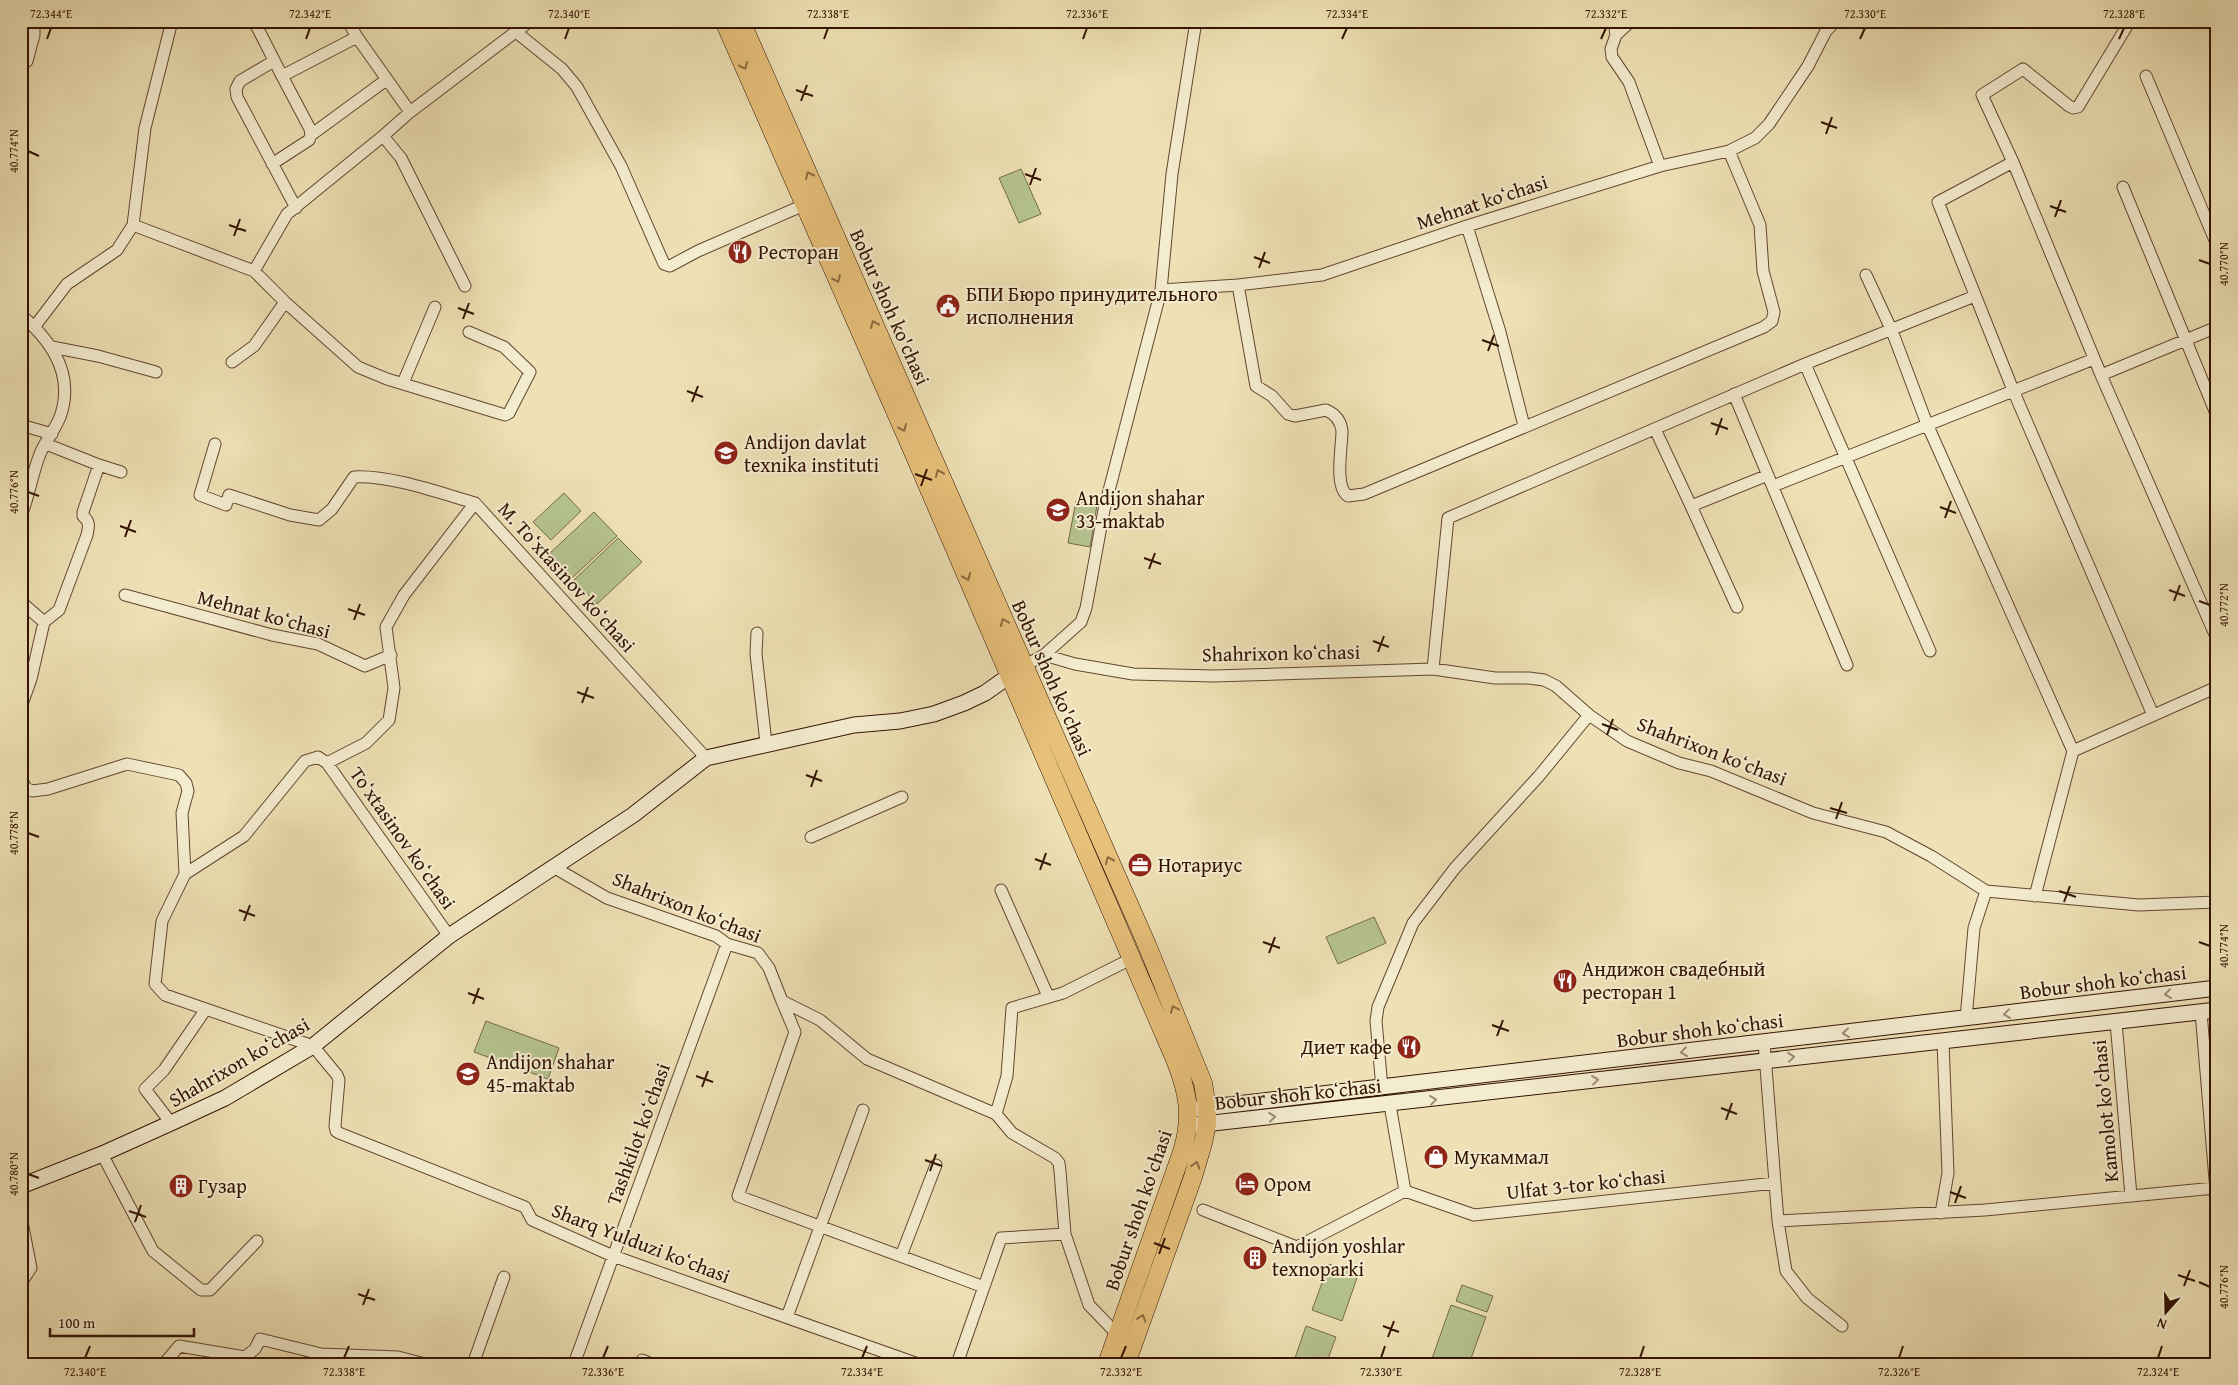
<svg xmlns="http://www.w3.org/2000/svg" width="2238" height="1385" viewBox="0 0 2238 1385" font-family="'Gentium Book Plus',serif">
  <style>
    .grass { fill: #b5c390; stroke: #746b4a }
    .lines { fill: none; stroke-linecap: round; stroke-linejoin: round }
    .street-casing { stroke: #624630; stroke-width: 13 }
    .secondary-casing { stroke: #331304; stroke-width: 17 }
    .primary-casing { stroke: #331304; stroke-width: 19 }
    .street { stroke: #f4eccf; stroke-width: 11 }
    .secondary { stroke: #f4eccf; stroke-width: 15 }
    .primary { stroke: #e7c07a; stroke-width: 18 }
    .oneway { stroke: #8d6a3f }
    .oneway2 { stroke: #9d8a74 }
    .ticks { fill: none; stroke: #331304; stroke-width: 2 }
    .labels { text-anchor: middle; stroke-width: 4; stroke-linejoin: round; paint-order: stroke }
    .street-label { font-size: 20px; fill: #331304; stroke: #f4eccf }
    .poi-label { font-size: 20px; fill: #331304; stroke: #f4eccf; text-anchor: start }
    .neatline { fill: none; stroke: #331304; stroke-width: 2 }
    .ticks-label { font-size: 12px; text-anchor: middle; fill: #331304 }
  </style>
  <rect width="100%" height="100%" fill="#eee1b5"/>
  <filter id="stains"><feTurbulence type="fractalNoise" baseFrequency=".004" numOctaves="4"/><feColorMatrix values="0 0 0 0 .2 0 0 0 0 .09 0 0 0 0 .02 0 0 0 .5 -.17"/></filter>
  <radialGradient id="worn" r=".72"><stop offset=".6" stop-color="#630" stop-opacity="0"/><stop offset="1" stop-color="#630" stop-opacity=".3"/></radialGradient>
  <path class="grass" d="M1021,169L1041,214L1019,223L999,178Z
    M564,493L581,511L551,540L533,522Z
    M1076,501L1097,505L1090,547L1068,543Z
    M594,512L617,536L572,578L549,554Z
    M618,538L642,562L597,604L574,580Z
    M1374,917L1386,943L1338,964L1326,937Z
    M486,1021L559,1048L548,1079L474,1052Z
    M1329,1264L1358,1275L1342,1321L1312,1310Z
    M1462,1285L1493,1296L1487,1312L1456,1301Z
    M1451,1305L1486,1317L1469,1364H1430Z
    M1306,1326L1336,1337L1326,1364H1293Z"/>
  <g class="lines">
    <defs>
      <path id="street" d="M254,21L282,76L357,37L410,112
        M348,21L357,37
        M1614,21L1616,35L1611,49L1612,57L1629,82L1660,166
        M2130,21L2078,107L2073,108L2069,106L2023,69L1982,95L2013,162L2101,375L2217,639
        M516,32L562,69L577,87L621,166L664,264L670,266L698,251L804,205
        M1616,35L1631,21
        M27,61L34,35V21
        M274,61L240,81L236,89L237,97L296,208
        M2146,76L2217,245
        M311,135L386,80
        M383,136L401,158L465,286
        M2013,162L1938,202L2013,390L2153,715
        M272,164L309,140L311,135L310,129L282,76
        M2123,187L2217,416
        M133,225L254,271L287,214L383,136L410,112L530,21
        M1467,226L1500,332L1524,426
        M254,271L285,302L358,367L387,379L505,415L509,413L530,372L504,347L469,332
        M1866,275L1892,331L1927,424L2073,751L2217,687
        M1238,285L1256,386L1272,396L1288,414L1295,416L1326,410C1335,414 1341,421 1342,431C1342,447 1334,487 1348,496L1364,494L1764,327L1772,321L1774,312L1763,271L1760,225L1729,151
        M1161,290L1172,174L1196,21
        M21,315C52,341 75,375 60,417C55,430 45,441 40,454C32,474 29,496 21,516
        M35,326L67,284L117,250L133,225L145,128L172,21
        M52,347L98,356L156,372
        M232,362L254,346L285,302
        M1805,364L1930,651
        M2101,375L2217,327
        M403,383L435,307
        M1734,394L1847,665
        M21,425L52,434
        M1655,429L1691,506L1768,475
        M215,444L200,495L226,505L229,495L290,515L319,520L332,509L354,477C390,475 440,493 475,503
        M99,465L121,472
        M1773,486L2094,359
        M475,503L404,595L386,627L394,688L389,720L366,743L327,763L318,757L305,761L244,836L185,874L162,921L155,984L165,995L313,1046L337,1075L339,1080L335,1126L336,1131L339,1133L525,1207L532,1220L613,1256L918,1364
        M475,503L706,758
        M1691,506L1737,607
        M125,595L272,635L318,644L365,666L391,655
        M21,602L44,622L31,679L21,707
        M44,622L59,610L87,535C89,526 90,522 83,516V512L99,465L46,444
        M757,633L756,654L766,743
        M1044,655L1075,664L1133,674L1214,676L1433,669L1495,678H1529L1544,680L1556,686L1589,715L1627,741L1679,763L1711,771L1813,813L1886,832L1931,856L1986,891L2139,905L2217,902
        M1024,666L1044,655L1081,622L1086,608L1104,510L1161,290L1238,285L1322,275L1467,226L1660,166L1729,151L1755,138L1769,124L1808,66L1826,31L1836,21
        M1433,669L1448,518L1805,364L1975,296
        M327,763L449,936
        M21,779L26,788L32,791L48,789L127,764L179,775L186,783L188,791L182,813L185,874
        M811,837L902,797
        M555,868L607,898L716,936L727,944L758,953L769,968L782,1001L820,1020L867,1059L996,1114L1012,1133L1055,1158L1059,1163L1060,1171L1065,1234L1089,1305L1117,1334
        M1001,890L1048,996
        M2035,896L2073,751
        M782,1001L795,1032L738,1196L984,1287
        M2201,1012L2217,1203
        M1966,1019L1974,928L1986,891
        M2116,1022L2131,1196
        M1764,1042L1778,1221L1985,1210L2215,1188
        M1382,1088L1376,1021L1378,1007L1413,923L1455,868L1539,776L1589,715
        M1390,1105L1405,1191
        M996,1114L1007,1076L1012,1008L1063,993L1131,959
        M171,1123L145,1089L164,1070L206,1009
        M102,1154L153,1251L201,1290H210L257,1241
        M1405,1191L1474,1215L1775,1183
        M1203,1210L1297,1247L1405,1191
        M1941,1213L1948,1173L1943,1042
        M21,1217L31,1268L21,1283
        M1778,1221L1786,1271L1807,1298L1842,1326
        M901,1256L936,1165
        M787,1317L863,1110
        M164,1364L179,1346L245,1357L255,1349L260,1339L321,1354L398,1357L425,1364
        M473,1364L504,1277
        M574,1364L727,944
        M640,1364L642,1360L652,1364
        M957,1364L1001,1238L1065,1234"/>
      <path id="secondary" d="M1195,1109L2217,988
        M1195,1125L2217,1010
        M21,1186L102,1154L171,1123L225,1098L313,1046L449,936L633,815L706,758L854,725L900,721L934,714L964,703L985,693L1019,669"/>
      <path id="primary" d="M724,21L907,438L1174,1057C1188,1091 1193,1116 1182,1152L1107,1364
        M741,21L1147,945L1203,1083L1207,1108V1124L1203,1143L1193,1177L1126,1364"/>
    </defs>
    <use href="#street" class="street-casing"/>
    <use href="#secondary" class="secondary-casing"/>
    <use href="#primary" class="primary-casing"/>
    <use href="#street" class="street"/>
    <use href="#secondary" class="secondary"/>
    <use href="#primary" class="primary"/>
  </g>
  <defs><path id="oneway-chevron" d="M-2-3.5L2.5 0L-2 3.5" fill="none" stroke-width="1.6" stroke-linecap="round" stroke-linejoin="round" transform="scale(1.25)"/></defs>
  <g class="oneway">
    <use href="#oneway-chevron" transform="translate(744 66) rotate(66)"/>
    <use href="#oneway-chevron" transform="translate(809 175) rotate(-114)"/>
    <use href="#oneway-chevron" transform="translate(837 279) rotate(66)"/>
    <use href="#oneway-chevron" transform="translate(874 324) rotate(-114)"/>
    <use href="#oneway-chevron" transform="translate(903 428) rotate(66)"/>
    <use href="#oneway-chevron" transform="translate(939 473) rotate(-113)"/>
    <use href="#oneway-chevron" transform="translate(967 577) rotate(67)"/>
    <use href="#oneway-chevron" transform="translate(1004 622) rotate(-113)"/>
    <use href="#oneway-chevron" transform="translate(1109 860) rotate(-114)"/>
    <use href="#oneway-chevron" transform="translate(1174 1009) rotate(-113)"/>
    <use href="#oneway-chevron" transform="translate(1196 1165) rotate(-73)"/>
    <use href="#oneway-chevron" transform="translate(1142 1318) rotate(-71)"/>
  </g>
  <g class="oneway2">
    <use href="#oneway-chevron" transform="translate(2168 994) rotate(173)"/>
    <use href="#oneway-chevron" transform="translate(2007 1014) rotate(173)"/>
    <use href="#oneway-chevron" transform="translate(1846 1033) rotate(174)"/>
    <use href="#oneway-chevron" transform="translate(1684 1052) rotate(173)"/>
    <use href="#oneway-chevron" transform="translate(1791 1057) rotate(-6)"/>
    <use href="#oneway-chevron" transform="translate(1595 1080) rotate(-7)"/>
    <use href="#oneway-chevron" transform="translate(1433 1100) rotate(-7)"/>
    <use href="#oneway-chevron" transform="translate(1272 1117) rotate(-6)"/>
  </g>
  <path class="ticks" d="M47,39L51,28M306,39L310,28M565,39L569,28M824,39L828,28M1083,39L1087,28M1342,39L1347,28M1601,39L1606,28M1860,39L1865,28M2119,39L2124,28M796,90L813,96M801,101L807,85M1821,122L1837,128M1826,134L1832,117M28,151L39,156M1025,174L1041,180M1030,185L1036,168M2050,206L2066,212M2055,217L2061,200M229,225L246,231M234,236L240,219M1254,257L1270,263M2199,260L2210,264M1259,268L1265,252M458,308L474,314M463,319L469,303M1482,340L1499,346M1488,351L1494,335M687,391L703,397M692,402L698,386M1711,423L1728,429M1716,435L1722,418M915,474L932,480M921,486L927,469M28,492L39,496M1940,507L1956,513M1945,518L1951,501M120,526L136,532M125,537L131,520M1144,558L1161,564M1149,569L1155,553M2169,590L2185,596M2174,601L2180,585M2199,601L2210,605M348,609L365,615M354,620L360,604M1373,641L1389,647M1378,652L1384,636M577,692L594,698M582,703L588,687M1602,724L1618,730M1607,735L1613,719M806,775L822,781M811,787L817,770M1830,808L1847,813M1836,819L1842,802M28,833L39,837M1035,859L1051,865M1040,870L1046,853M2059,891L2076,897M2064,902L2070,886M239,910L255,916M244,921L250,905M1263,942L1280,948M2199,942L2210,946M1269,953L1275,937M468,993L484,999M473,1004L479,988M1492,1025L1509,1031M1497,1036L1503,1020M696,1076L713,1082M702,1087L708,1071M1721,1108L1737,1114M1726,1120L1732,1103M925,1160L942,1166M930,1171L936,1154M28,1174L39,1178M1950,1192L1966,1198M1955,1203L1961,1186M129,1211L146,1217M135,1222L141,1205M1154,1243L1170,1249M1159,1254L1165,1238M2178,1275L2195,1281M2199,1282L2210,1287M2184,1286L2190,1270M358,1294L375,1300M363,1305L369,1289M1383,1326L1399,1332M1388,1337L1394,1321M85,1358L90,1346M344,1358L349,1346M603,1358L608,1346M862,1358L867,1346M1121,1358L1126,1346M1381,1358L1385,1346M1640,1358L1644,1346M1899,1358L1903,1346M2158,1358L2162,1346"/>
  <defs>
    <symbol id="restaurant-disc" viewBox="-11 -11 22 22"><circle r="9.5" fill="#8f2418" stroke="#f4eccf"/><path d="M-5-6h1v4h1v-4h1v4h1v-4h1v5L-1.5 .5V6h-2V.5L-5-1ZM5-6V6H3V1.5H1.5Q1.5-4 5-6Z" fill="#fff"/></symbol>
    <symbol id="civic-disc" viewBox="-11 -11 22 22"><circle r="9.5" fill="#8f2418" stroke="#f4eccf"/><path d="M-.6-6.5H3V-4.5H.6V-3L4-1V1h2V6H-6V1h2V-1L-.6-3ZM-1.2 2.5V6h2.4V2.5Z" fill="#fff"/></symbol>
    <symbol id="university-disc" viewBox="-11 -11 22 22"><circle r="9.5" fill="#8f2418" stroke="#f4eccf"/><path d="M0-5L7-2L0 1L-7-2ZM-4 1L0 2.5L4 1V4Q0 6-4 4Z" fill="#fff"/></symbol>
    <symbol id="school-disc" viewBox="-11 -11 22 22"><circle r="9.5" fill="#8f2418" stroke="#f4eccf"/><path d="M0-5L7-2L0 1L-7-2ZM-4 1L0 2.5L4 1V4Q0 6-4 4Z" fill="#fff"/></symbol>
    <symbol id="office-disc" viewBox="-11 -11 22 22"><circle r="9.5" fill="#8f2418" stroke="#f4eccf"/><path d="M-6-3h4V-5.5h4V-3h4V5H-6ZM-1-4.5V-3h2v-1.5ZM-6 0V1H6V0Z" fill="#fff"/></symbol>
    <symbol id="shop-disc" viewBox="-11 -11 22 22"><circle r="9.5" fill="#8f2418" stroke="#f4eccf"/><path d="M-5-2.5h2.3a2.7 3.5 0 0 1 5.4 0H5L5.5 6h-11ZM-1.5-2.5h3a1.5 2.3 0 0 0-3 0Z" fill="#fff"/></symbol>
    <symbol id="hotel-disc" viewBox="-11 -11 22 22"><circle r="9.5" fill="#8f2418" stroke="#f4eccf"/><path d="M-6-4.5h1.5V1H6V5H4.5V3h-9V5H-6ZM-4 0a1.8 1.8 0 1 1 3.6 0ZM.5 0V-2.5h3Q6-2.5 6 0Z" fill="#fff"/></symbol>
    <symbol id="building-disc" viewBox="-11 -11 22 22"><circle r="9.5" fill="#8f2418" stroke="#f4eccf"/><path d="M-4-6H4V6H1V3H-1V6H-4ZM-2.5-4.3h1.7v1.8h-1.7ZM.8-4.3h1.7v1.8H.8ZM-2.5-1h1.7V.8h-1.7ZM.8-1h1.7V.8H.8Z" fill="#fff"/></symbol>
  </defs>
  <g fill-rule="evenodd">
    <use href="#restaurant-disc" x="726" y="238" width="28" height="28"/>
    <use href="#civic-disc" x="934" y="292" width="28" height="28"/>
    <use href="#university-disc" x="712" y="439" width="28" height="28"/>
    <use href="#school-disc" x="1044" y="496" width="28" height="28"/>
    <use href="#office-disc" x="1126" y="851" width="28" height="28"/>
    <use href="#restaurant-disc" x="1551" y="967" width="28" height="28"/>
    <use href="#restaurant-disc" x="1395" y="1033" width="28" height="28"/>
    <use href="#school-disc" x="454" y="1060" width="28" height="28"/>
    <use href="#shop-disc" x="1422" y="1143" width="28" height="28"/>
    <use href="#hotel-disc" x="1233" y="1170" width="28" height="28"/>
    <use href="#building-disc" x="167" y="1172" width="28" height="28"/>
    <use href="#building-disc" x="1241" y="1244" width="28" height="28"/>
  </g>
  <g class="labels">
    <g class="street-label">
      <text transform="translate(1482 202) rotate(-18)" y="7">Mehnat koʻchasi</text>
      <text transform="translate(890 307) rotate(66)" y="7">Bobur shoh ko'chasi</text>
      <text transform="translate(567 577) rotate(48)" y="7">M. Toʻxtasinov koʻchasi</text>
      <text transform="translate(264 614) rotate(15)" y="7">Mehnat koʻchasi</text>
      <text transform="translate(1281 653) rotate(-1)" y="7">Shahrixon koʻchasi</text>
      <text transform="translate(1052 678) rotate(66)" y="7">Bobur shoh ko'chasi</text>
      <text transform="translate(1712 751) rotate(21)" y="7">Shahrixon koʻchasi</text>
      <text transform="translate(403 838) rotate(55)" y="7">Toʻxtasinov koʻchasi</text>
      <text transform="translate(687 907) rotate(22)" y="7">Shahrixon koʻchasi</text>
      <text transform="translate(2103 982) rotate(-7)" y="7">Bobur shoh koʻchasi</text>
      <text transform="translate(1700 1030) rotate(-7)" y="7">Bobur shoh koʻchasi</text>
      <text transform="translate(239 1062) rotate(-30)" y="7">Shahrixon koʻchasi</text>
      <text transform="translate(1298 1094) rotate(-6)" y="7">Bobur shoh koʻchasi</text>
      <text transform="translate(2105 1111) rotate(-95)" y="7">Kamolot ko'chasi</text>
      <text transform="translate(638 1134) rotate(-70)" y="7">Tashkilot koʻchasi</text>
      <text transform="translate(1586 1184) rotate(-6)" y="7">Ulfat 3-tor koʻchasi</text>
      <text transform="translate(1138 1210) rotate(-71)" y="7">Bobur shoh ko'chasi</text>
      <text transform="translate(641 1243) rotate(21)" y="7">Sharq Yulduzi koʻchasi</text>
    </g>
    <g class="poi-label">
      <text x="758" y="259">Ресторан</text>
      <text x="966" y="301">БПИ Бюро принудительного<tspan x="966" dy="23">исполнения</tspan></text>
      <text x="744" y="449">Andijon davlat<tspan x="744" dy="23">texnika instituti</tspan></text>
      <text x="1076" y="505">Andijon shahar<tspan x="1076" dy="23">33-maktab</tspan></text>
      <text x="1158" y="872">Нотариус</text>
      <text x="1582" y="976">Андижон свадебный<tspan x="1582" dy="23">ресторан 1</tspan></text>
      <text x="1392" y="1054" text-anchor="end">Диет кафе</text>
      <text x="486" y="1069">Andijon shahar<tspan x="486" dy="23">45-maktab</tspan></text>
      <text x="1454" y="1164">Мукаммал</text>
      <text x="1264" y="1191">Ором</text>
      <text x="198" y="1193">Гузар</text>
      <text x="1272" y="1253">Andijon yoshlar<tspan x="1272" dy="23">texnoparki</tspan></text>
    </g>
  </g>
  <rect width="2238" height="1385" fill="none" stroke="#eee1b5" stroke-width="55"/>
  <g transform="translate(2166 1312) rotate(200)" stroke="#f4eccf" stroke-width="4" paint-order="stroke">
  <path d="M0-4L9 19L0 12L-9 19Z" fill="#331304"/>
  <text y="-8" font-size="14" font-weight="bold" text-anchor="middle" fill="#331304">N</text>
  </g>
  <path d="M50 1328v8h144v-8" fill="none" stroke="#331304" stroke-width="2.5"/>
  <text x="58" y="1328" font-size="15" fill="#331304" stroke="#f4eccf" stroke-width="4" paint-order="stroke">100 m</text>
  <rect x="28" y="28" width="2182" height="1330" class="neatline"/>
  <g class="ticks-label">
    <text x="51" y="18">72.344°E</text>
    <text x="310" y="18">72.342°E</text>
    <text x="569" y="18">72.340°E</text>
    <text x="828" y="18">72.338°E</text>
    <text x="1087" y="18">72.336°E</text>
    <text x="1347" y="18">72.334°E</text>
    <text x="1606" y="18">72.332°E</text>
    <text x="1865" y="18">72.330°E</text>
    <text x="2124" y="18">72.328°E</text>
    <text transform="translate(14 151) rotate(-90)" y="4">40.774°N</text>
    <text transform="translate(2224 264) rotate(-90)" y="4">40.770°N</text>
    <text transform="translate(14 492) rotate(-90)" y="4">40.776°N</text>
    <text transform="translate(2224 605) rotate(-90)" y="4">40.772°N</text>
    <text transform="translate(14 833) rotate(-90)" y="4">40.778°N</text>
    <text transform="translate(2224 946) rotate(-90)" y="4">40.774°N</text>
    <text transform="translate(14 1174) rotate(-90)" y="4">40.780°N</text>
    <text transform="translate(2224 1287) rotate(-90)" y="4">40.776°N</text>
    <text x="85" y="1376">72.340°E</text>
    <text x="344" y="1376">72.338°E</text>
    <text x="603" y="1376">72.336°E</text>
    <text x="862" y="1376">72.334°E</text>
    <text x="1121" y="1376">72.332°E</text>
    <text x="1381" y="1376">72.330°E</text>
    <text x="1640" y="1376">72.328°E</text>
    <text x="1899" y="1376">72.326°E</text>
    <text x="2158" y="1376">72.324°E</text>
  </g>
  <rect width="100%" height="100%" filter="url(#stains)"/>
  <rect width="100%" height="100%" fill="url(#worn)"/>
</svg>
